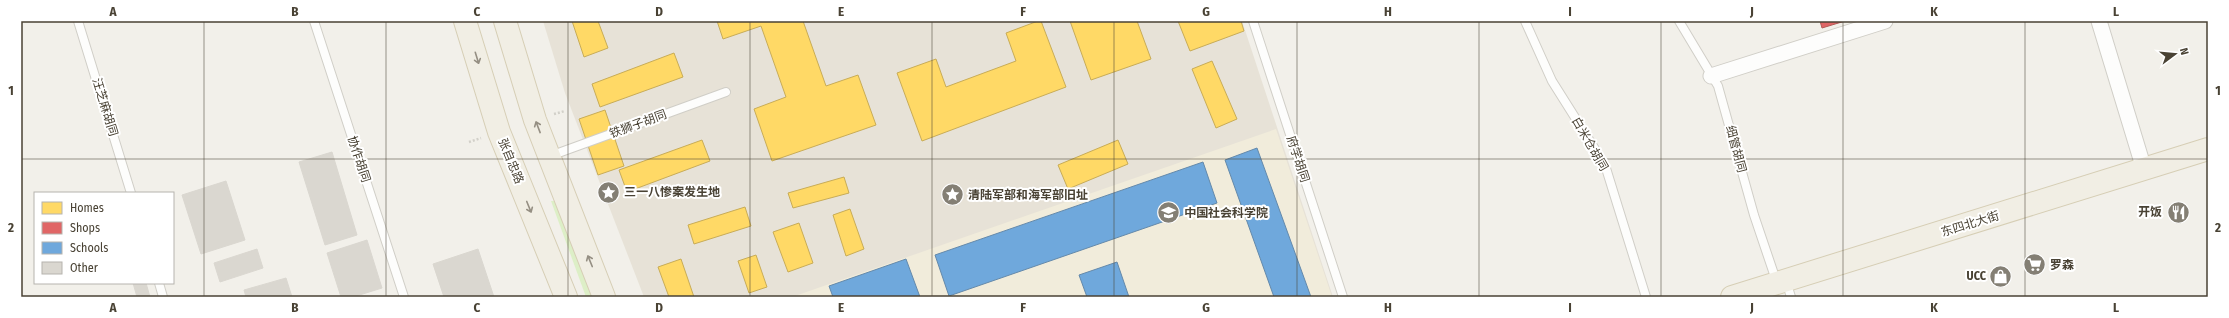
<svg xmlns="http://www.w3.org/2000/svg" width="2229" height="318" viewBox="0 0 2229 318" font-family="'Fira Sans Condensed','Noto Sans SC',sans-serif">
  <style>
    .residential { fill: #e7e2d7 }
    .education { fill: #f1ecdb }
    .green { fill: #ddefc7 }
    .homes { fill: #ffd966; stroke: #c8ac57 }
    .shops { fill: #e06666; stroke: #b35b57 }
    .schools { fill: #6fa8dc; stroke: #6489aa }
    .building { fill: #dad7d0; stroke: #dad7d0 }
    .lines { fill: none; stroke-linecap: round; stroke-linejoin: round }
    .lane-casing { stroke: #d0cec7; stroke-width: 10 }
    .street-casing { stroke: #d0cec7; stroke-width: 17 }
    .primary-casing { stroke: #d6ceb5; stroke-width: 24 }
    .path { stroke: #d2d0c9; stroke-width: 2.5; stroke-dasharray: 2 2; stroke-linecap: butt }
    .lane { stroke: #fdfdfc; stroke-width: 8 }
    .street { stroke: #fdfdfc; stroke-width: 15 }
    .primary { stroke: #f1eee4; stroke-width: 22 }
    .oneway { stroke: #958f83 }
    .grid { fill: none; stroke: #494234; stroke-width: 1; stroke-opacity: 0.55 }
    .labels { text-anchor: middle; stroke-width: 4; stroke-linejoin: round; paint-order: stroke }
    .street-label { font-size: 12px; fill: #494234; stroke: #fff }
    .poi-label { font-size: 12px; font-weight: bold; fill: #494234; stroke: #fff; text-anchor: start }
    .neatline { fill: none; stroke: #494234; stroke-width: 1.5 }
    .grid-label { font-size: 13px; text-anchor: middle; font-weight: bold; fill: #494234 }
  </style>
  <rect width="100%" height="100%" fill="#f2f0ea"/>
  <path class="residential" d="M543,21H1242L1333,297H644L565,93Z"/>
  <path class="education" d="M1276,129L1332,297H792Z"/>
  <path class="green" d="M551,201H557L594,297H586Z"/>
  <path class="homes" d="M572,21H598L608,48L584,57Z
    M717,21H803L826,86L858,75L876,125L772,161L754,109L786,97L761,26L723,39Z
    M1038,21H1041L1066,87L922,141L897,73L936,59L946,87L1016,61L1006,33Z
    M1070,21H1137L1151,59L1091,80Z
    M1178,21H1241L1244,31L1190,51Z
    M674,53L683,77L600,107L592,84Z
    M1212,61L1237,119L1216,128L1192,69Z
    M605,110L624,166L598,175L579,119Z
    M702,140L710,161L627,192L619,170Z
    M1118,140L1128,164L1068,189L1058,165Z
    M844,177L849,193L793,208L788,193Z
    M745,207L751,226L694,244L688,225Z
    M850,209L864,249L846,256L833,215Z
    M799,223L813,263L788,272L773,232Z
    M756,255L767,287L749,293L738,261Z
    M681,259L694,297H669L658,267Z"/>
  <path class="shops" d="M1820,21H1845L1822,28Z"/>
  <path class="schools" d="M1257,148L1311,297H1274L1225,160Z
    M1203,162L1217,203L949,296L935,255Z
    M906,259L920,297H833L829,286Z
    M1117,262L1129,297H1087L1079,275Z"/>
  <path class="building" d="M332,152L357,235L325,245L299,162Z
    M226,181L245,240L201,254L182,195Z
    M367,240L382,288L353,297H341L327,253Z
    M257,249L263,268L220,282L214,263Z
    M478,249L494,297H444L433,264Z
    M286,278L292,297H246L244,290Z
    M133,283H146L150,297H137Z"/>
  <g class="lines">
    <defs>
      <path id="lane" d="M78,21L131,193
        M314,21L404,297
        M1253,21L1343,297
        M1525,21L1552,81L1605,165L1646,297
        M1679,21L1718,86L1754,215L1777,283
        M550,156L726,92
        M1786,281L1791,297
        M159,283L163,297"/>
      <path id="street" d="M2099,21L2144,169
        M1711,76L1885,21"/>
      <path id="primary" d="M465,21L499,132L566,297
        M505,21L535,120L604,297
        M1732,297L2208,149"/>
    </defs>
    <use href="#lane" class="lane-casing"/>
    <use href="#street" class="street-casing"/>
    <use href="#primary" class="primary-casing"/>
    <path class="path" d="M554,114L565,111
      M469,142L481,138"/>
    <use href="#lane" class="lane"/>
    <use href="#street" class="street"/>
    <use href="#primary" class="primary"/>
  </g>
  <defs><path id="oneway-shaft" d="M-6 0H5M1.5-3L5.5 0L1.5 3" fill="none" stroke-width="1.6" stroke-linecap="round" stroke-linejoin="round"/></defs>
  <g class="oneway">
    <use href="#oneway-shaft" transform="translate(477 58) rotate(73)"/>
    <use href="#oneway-shaft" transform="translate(538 127) rotate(-111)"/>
    <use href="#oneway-shaft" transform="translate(529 207) rotate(68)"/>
    <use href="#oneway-shaft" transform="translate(590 261) rotate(-112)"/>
  </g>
  <path class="grid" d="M204,21V297M386,21V297M568,21V297M750,21V297M932,21V297M1114,21V297M1297,21V297M1479,21V297M1661,21V297M1843,21V297M2025,21V297M21,159H2208"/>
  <defs>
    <symbol id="sight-disc" viewBox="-11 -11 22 22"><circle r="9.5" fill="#847f74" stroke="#fff"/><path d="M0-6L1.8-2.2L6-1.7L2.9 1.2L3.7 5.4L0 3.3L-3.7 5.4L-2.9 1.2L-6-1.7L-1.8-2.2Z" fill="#fff"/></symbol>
    <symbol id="restaurant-disc" viewBox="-11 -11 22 22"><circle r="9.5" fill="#847f74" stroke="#fff"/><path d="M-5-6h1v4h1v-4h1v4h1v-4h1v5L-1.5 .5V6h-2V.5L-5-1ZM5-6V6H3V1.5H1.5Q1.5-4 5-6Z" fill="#fff"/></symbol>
    <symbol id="university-disc" viewBox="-11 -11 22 22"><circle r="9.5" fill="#847f74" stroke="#fff"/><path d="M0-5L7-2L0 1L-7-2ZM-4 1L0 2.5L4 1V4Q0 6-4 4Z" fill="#fff"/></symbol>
    <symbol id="supermarket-disc" viewBox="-11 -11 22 22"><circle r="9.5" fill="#847f74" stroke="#fff"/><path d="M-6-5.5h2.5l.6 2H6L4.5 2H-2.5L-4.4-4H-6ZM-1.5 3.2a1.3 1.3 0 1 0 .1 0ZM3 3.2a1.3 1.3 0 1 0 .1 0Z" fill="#fff"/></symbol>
    <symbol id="shop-disc" viewBox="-11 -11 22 22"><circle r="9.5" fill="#847f74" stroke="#fff"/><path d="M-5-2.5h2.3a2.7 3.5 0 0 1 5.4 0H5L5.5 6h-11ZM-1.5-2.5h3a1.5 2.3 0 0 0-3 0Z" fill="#fff"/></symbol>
  </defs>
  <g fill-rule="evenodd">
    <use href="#sight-disc" x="596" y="180" width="25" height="25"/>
    <use href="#sight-disc" x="940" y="182" width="25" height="25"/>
    <use href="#restaurant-disc" x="2166" y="200" width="25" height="25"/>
    <use href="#university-disc" x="1156" y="200" width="25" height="25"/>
    <use href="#supermarket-disc" x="2022" y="252" width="25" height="25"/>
    <use href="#shop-disc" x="1988" y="264" width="25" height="25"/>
  </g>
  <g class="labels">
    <g class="street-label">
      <text transform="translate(105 107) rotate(73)" y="4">汪芝麻胡同</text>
      <text transform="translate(638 124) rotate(-20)" y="4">铁狮子胡同</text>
      <text transform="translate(1590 144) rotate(60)" y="4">白米仓胡同</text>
      <text transform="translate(1736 149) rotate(75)" y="4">细管胡同</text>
      <text transform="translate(359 159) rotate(72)" y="4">协作胡同</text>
      <text transform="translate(1298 159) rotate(72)" y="4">府学胡同</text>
      <text transform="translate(511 161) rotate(68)" y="4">张自忠路</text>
      <text transform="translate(1970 224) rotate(-17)" y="4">东四北大街</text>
    </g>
    <g class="poi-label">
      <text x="624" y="196">三一八惨案发生地</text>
      <text x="968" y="199">清陆军部和海军部旧址</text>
      <text x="2162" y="216" text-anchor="end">开饭</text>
      <text x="1184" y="217">中国社会科学院</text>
      <text x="2050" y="269">罗森</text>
      <text x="1986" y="280" text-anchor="end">UCC</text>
    </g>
  </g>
  <rect width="2229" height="318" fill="none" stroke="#ffffff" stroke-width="44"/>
  <rect x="34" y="192" width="140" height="92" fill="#ffffff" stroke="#b6b3ae"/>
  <rect x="42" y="202" width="20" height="12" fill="#ffd966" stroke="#b6b3ae"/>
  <text x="70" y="212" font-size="12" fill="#494234">Homes</text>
  <rect x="42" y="222" width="20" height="12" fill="#e06666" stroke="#b6b3ae"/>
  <text x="70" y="232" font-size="12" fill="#494234">Shops</text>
  <rect x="42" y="242" width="20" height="12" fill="#6fa8dc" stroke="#b6b3ae"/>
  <text x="70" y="252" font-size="12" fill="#494234">Schools</text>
  <rect x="42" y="262" width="20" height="12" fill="#dad7d0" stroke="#b6b3ae"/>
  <text x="70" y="272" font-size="12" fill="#494234">Other</text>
  <g transform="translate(2175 54) rotate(74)" stroke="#ffffff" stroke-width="3" paint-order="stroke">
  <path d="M0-3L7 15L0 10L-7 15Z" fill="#494234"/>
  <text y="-6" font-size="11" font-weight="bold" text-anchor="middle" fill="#494234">N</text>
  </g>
  <rect x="22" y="22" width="2185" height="274" class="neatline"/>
  <g class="grid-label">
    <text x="113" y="16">A</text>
    <text x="295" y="16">B</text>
    <text x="477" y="16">C</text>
    <text x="659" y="16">D</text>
    <text x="841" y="16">E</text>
    <text x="1023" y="16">F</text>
    <text x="1206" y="16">G</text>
    <text x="1388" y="16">H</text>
    <text x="1570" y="16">I</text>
    <text x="1752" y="16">J</text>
    <text x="1934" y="16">K</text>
    <text x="2116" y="16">L</text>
    <text x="11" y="95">1</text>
    <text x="2218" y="95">1</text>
    <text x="11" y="232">2</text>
    <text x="2218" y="232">2</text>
    <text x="113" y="312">A</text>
    <text x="295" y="312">B</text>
    <text x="477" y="312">C</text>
    <text x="659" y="312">D</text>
    <text x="841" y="312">E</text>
    <text x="1023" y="312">F</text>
    <text x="1206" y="312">G</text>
    <text x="1388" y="312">H</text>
    <text x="1570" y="312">I</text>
    <text x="1752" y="312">J</text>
    <text x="1934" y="312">K</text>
    <text x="2116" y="312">L</text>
  </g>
</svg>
